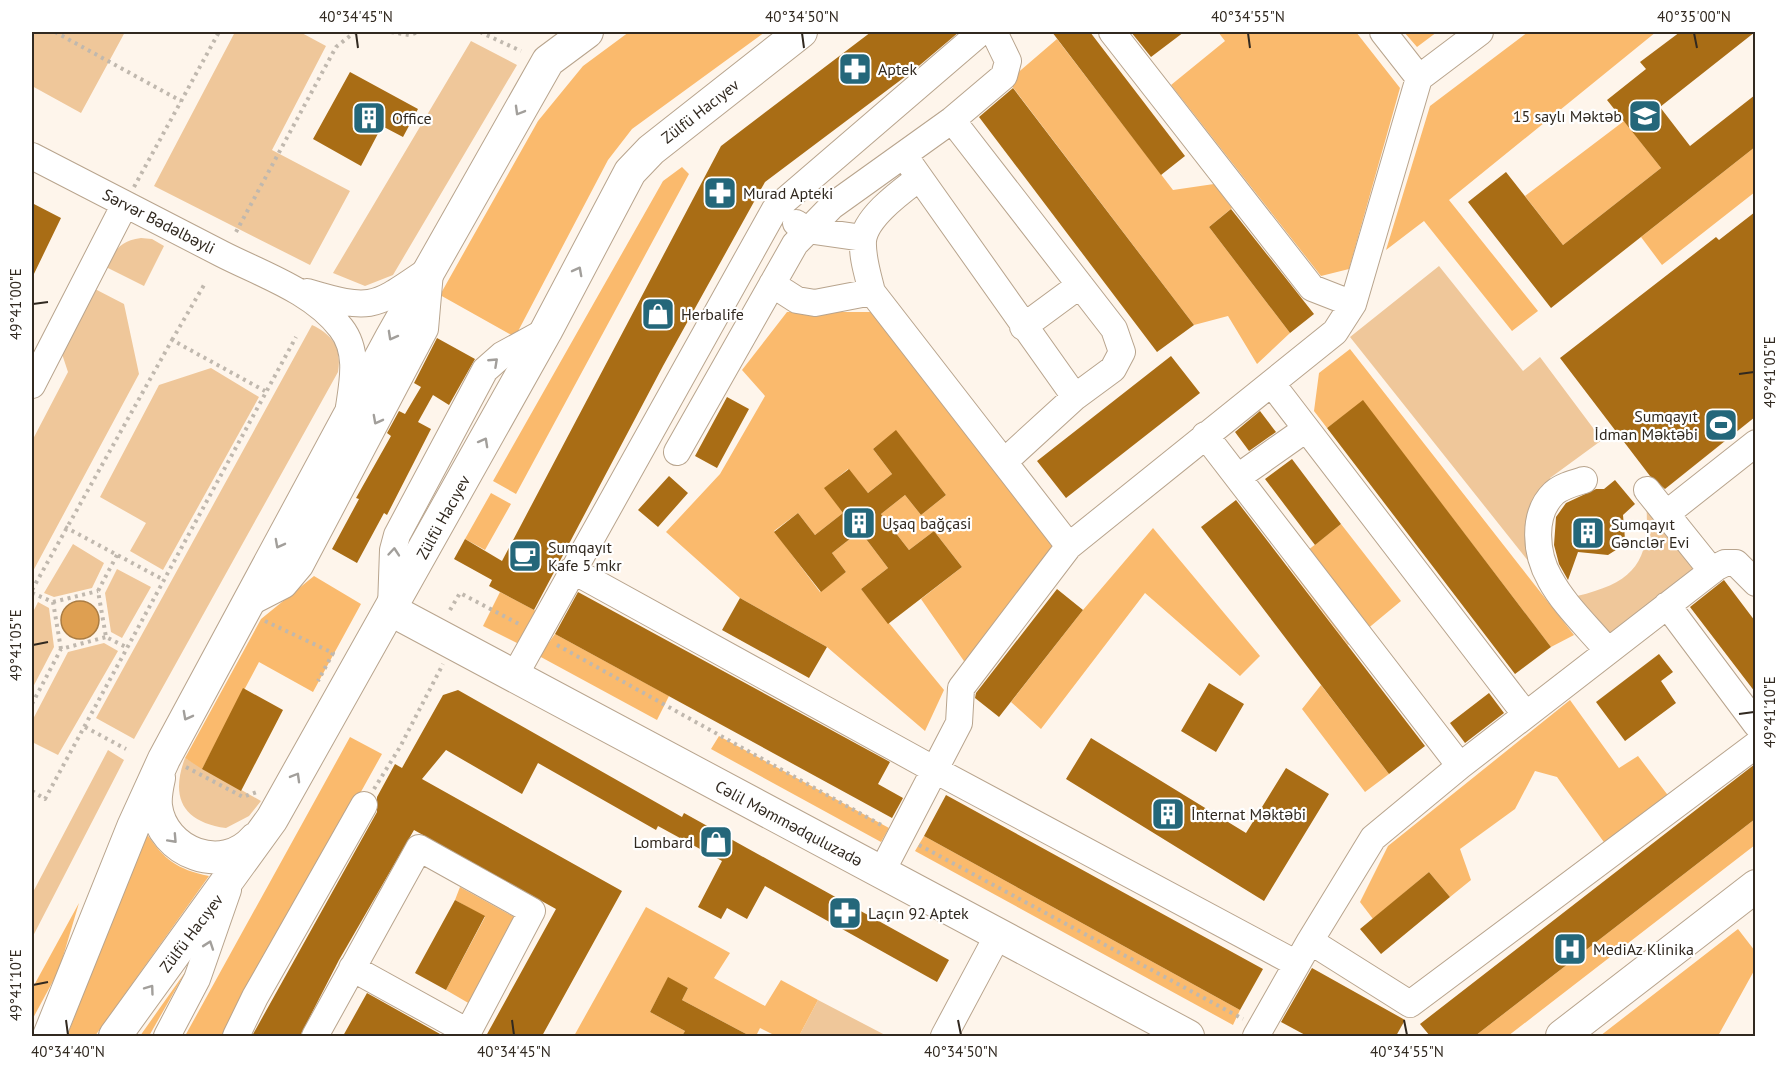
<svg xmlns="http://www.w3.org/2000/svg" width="1787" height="1068" viewBox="0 0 1787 1068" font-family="'PT Sans',sans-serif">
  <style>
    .green { fill: #efc79a }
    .forest { fill: #faba6d }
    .water { fill: #de9f51; stroke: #aa7c42; stroke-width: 1.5 }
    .building { fill: #a96d15 }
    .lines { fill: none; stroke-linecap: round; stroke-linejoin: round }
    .minor-casing { stroke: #b8a48d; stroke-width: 28 }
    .major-casing { stroke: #b8a48d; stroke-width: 34 }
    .path { stroke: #c0b8ae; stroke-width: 4; stroke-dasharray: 3 4.5; stroke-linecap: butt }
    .minor { stroke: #fff; stroke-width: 26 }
    .major { stroke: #fff; stroke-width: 32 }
    .oneway { stroke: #a29f9b }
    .ticks { fill: none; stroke: #312920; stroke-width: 2 }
    .labels { text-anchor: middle; stroke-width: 4.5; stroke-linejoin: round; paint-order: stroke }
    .poi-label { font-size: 16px; fill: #312920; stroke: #fff; text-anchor: start }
    .street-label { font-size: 16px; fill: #312920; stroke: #fff }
    .neatline { fill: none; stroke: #312920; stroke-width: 2 }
    .ticks-label { font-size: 15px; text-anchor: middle; fill: #312920 }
  </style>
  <rect width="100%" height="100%" fill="#fef5eb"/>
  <path class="green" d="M32,32H125L81,113L32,86Z
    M235,32H300L326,46L272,150L350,191L310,265L154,186Z
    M471,41L517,65L393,275L365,286L333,273Z
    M141,238L152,239L164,246L144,286L106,267C116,249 120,241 141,238Z
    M1439,266L1523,371L1540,357L1602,440L1550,478L1554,483L1533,567L1350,337Z
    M95,289L124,304L139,374L32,573V441L68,372L61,351Z
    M312,325C333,335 342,348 338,372L134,739L96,718Z
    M211,368L259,397L163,570L130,551L146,523L100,497L159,385Z
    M1646,501L1700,568L1608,636L1577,596C1636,582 1651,561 1646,501Z
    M73,544L104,563L92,588L54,597L44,593Z
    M117,569L151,587L122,638L111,632L105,593Z
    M38,602L49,608L54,647L32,689V614Z
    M104,643L118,651L58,755L32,742V721L68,652Z
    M108,750L124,760L32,938V894Z
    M185,758L261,801L249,816L226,828C183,822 170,798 185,758Z
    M818,1000L887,1036H799Z"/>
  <path class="forest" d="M629,32H765L632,129L608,160L515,337L440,295L538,121L583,66Z
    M1218,32H1356L1400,88L1349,269L1321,276L1171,85L1225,41Z
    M1404,32H1437L1417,47Z
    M1528,32H1656L1449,200L1538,311L1512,331L1424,221L1386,250L1430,106Z
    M1057,39L1173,190L1214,184L1232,208L1209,227L1290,333L1257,364L1228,316L1194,325L1008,81Z
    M1624,121L1661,168L1563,245L1525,196Z
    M1755,147V192L1662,265L1641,237Z
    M682,167L689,174L516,494L493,481L663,181Z
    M787,312H899L1056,544L966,664L921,599L962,567L934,531L909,550L881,514L905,495L921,515L946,495L896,431L873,449L892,474L868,493L848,469L825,488L843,513L815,535L798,513L774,531L820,592L846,572L832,553L860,531L888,568L861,589L944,690L925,731L827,647L740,598L666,532L720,474L765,396L742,370Z
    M1350,349L1574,635L1551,647L1363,401L1327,428L1314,411L1319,373Z
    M491,493L511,504L485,550L465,539Z
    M1341,524L1401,601L1348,645L1288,566Z
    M1153,528L1260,656L1240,676L1145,593L1041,729L1011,702L1083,610Z
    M314,576L361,604L313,692L259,662L202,769L185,758L261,619Z
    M500,592L536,611L519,644L483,626Z
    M555,634L669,696L657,720L539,656Z
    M1321,685L1389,774L1365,792L1302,709Z
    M1570,700L1619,768L1638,756L1670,798L1606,845L1557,777L1535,771L1515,809L1460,849L1471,880L1450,897L1429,872L1373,919L1360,902L1388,846Z
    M719,736L889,828L881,842L711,749Z
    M350,737L382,754L225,1036H185Z
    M1755,819V845L1508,1036H1475Z
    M146,833C165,860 176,869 209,876L95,1036H67Z
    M924,836L1240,1010L1233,1025L915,851Z
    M460,887L536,929L489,1015L446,990L485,917L455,900Z
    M79,903L59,970L32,1020V989Z
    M646,907L730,953L714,978L765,1006L781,980L818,1000L799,1036H776L760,1028L756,1036H750L682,1000L688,988L668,978L650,1012L685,1031L682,1036H574Z
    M1738,929L1755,951V969L1718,1036H1600Z
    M186,971L149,1036H140Z"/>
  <path class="water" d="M61 620a19 19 0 1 1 38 0a19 19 0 1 1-38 0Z"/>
  <path class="building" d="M871,32H959L914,70L765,182L663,366L534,610L489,586L492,580L454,559L465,539L502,561L721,146Z
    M1052,32H1090L1185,156L1161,175Z
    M1131,32H1184L1151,57Z
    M1680,32H1755L1660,107L1690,146L1755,95V147L1551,308L1468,202L1506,172L1563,245L1661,168L1607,100L1646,69L1640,62Z
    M350,72L418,109L403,137L382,126L361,166L313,139Z
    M1013,88L1194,325L1157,352L979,117Z
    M32,203L61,218L32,278Z
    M1231,209L1314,314L1290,333L1209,227Z
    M1755,212V417L1665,489L1650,476L1560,358L1716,237L1719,240Z
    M437,338L475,359L449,405L433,395L418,422L431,429L387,515L384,513L357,563L332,549L359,499L356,498L391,436L387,433L399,411L405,414L421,387L414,383Z
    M1171,356L1200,393L1066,498L1037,461Z
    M727,397L749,409L717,468L695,456Z
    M1363,400L1551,647L1515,674L1327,428Z
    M1260,411L1276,432L1249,451L1235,432Z
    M896,430L946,495L921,515L905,495L881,514L909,550L934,531L962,567L888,624L861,589L888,568L860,531L832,553L846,572L821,592L774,532L798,513L815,535L843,513L824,488L849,469L868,493L892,474L873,449Z
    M1292,459L1341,524L1315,545L1265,479Z
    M669,476L688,493L658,527L638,510Z
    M1615,480L1635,504L1623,515L1625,539L1619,548L1608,555L1578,552L1568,580L1559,564L1554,545L1556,517L1566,503L1596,489H1604Z
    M1236,500L1425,746L1389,774L1201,527Z
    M1724,580L1755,621V692L1690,607Z
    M1057,589L1083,610L999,717L975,698L976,693Z
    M578,592L890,762L878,784L903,798L892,818L555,634Z
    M740,598L827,647L809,678L722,630Z
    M1659,654L1673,672L1661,681L1676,703L1625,741L1596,702Z
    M1209,683L1244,704L1216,752L1181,731Z
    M243,688L283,710L241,791L202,769Z
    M458,690L682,817L684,813L949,960L937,982L765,886L747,919L727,908L721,919L698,907L722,861L658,826L656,830L538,763L522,794L446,750L422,779L622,891L542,1036H486L556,909L414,830L339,960L300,1036H252L377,812V797L395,764L402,768L443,695Z
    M1489,693L1504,713L1465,743L1450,723Z
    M1091,738L1246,833L1286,768L1329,794L1264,901L1066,779Z
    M1755,764V819L1475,1036H1430L1420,1024Z
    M946,795L1263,969L1240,1010L924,836Z
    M1429,872L1450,897L1381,954L1360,929Z
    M455,900L485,916L446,990L415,973Z
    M1312,968L1405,1020L1396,1036H1307L1281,1022Z
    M668,977L688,988L682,1000L750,1036H682L685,1031L650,1012Z
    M367,993L440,1034L445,1036H343Z"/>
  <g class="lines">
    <defs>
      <path id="minor" d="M1112,32L1312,288L1353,304
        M1383,32L1419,78L1480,32
        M952,120L1114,329L1122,352L1113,369L1075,397
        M32,156C95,188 158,221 222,254C261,274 313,291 341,328C359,351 353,381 349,407
        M910,164L1075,397L1005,461
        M919,178C902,191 865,217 863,241C862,258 868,275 872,292L1069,546
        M796,223L807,230L863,238
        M772,284L797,300L815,303L872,292
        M307,292C374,312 374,307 430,269
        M1023,327L1080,285
        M1272,384L1526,715
        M32,385L125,204
        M1205,435L1460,766
        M677,452L795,244L832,206L952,120L1004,76L1008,61L994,32
        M1238,477L1306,429
        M1584,480C1574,483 1562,486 1554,493C1531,515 1536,555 1550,579C1564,605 1589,628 1608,651
        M1647,490L1712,571
        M1666,514L1756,443
        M572,570L935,770L1297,964
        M247,604L284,585L300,566L425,329L430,272
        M1667,605L1756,724
        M391,607L393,550L397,535L485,370L502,355L546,331
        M515,675L775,209L981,32
        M881,873L959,723L961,688L1069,546L1335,332L1353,304L1419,78
        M1310,941L1410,1004L1756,745
        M167,1036L197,979L228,890
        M236,1036L255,997L364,805
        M315,1036L419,848L532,911L468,1032L352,968
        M944,1036L998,935
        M1256,1036L1310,941L1373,838L1460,766L1717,567L1725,563H1736L1756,583"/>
      <path id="major" d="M391,610L1188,1036
        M159,778C157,787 155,797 156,806C162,853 223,876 255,839
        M49,1036L133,827L164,759L391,338L548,61L587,32
        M115,1036L272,819L546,331L630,172L651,150L801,32
        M1562,1036L1756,886"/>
    </defs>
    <use href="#minor" class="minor-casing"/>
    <use href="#major" class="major-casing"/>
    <path class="path" d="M55,32L181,101
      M391,32L409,35L419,32
      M480,32L521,51
      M134,187L219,32
      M236,232L336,47L355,32
      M172,340L204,285
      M65,527L164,580
      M117,555L98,591L106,637L128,648
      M32,590L172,340L265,391
      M32,593L53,602L61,649
      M53,602L98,591
      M450,610L460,593L519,624
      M265,621L333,653L318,681
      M557,645L883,826
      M32,704L61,649L106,637
      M85,727L126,749
      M186,767L243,797L260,791
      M374,789L400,747L443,664
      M32,791L45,799L296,337
      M919,845L1243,1019"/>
    <use href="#minor" class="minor"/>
    <use href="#major" class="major"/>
  </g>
  <defs><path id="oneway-chevron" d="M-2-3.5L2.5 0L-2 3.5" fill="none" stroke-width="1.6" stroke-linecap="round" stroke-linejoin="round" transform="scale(1.5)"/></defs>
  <g class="oneway">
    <use href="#oneway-chevron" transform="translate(519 111) rotate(120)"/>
    <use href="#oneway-chevron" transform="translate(578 271) rotate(-62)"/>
    <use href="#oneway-chevron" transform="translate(392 336) rotate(119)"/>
    <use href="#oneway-chevron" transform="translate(494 362) rotate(-43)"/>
    <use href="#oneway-chevron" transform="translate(377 420) rotate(118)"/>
    <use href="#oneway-chevron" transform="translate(484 442) rotate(-61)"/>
    <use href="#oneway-chevron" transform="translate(279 544) rotate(118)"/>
    <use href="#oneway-chevron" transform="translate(394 552) rotate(-85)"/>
    <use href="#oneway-chevron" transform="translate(187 716) rotate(118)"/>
    <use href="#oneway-chevron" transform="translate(296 777) rotate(-60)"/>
    <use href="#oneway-chevron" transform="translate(173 839) rotate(47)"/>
    <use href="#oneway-chevron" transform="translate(209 945) rotate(-71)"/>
    <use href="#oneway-chevron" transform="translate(150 989) rotate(-54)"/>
  </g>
  <path class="ticks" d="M356,33L358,48M802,33L804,48M1248,33L1250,48M1694,33L1697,48M33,304L48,302M1739,374L1754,372M33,645L48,642M1739,714L1754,712M33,985L48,982M66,1020L68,1035M512,1020L514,1035M958,1020L961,1035M1404,1020L1407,1035"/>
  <defs>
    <symbol id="pharmacy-square" viewBox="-11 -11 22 22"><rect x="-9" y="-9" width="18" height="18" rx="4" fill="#24677a" stroke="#fff"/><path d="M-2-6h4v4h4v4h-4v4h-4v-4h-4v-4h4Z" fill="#fff"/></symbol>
    <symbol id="school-square" viewBox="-11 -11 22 22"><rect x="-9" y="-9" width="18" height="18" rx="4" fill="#24677a" stroke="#fff"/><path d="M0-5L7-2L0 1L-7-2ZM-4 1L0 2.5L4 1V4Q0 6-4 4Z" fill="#fff"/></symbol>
    <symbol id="building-square" viewBox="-11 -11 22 22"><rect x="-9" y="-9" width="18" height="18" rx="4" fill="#24677a" stroke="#fff"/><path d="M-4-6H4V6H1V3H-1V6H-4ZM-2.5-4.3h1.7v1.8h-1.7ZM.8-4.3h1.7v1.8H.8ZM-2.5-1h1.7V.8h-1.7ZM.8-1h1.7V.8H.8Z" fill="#fff"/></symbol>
    <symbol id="shop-square" viewBox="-11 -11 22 22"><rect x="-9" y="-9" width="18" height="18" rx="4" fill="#24677a" stroke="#fff"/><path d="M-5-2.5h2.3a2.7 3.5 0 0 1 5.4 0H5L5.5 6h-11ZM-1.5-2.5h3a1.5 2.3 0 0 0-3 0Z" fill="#fff"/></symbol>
    <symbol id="stadium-square" viewBox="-11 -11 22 22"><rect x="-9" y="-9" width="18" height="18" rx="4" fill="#24677a" stroke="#fff"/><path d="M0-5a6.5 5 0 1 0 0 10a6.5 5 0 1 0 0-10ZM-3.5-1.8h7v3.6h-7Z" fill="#fff"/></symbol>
    <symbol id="cafe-square" viewBox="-11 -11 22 22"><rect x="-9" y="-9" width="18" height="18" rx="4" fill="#24677a" stroke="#fff"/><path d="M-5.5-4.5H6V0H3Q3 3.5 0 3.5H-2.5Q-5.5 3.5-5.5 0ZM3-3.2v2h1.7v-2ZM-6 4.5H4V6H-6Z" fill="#fff"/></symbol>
    <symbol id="hospital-square" viewBox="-11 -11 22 22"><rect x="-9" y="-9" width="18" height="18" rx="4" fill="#24677a" stroke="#fff"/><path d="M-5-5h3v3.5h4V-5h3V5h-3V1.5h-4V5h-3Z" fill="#fff"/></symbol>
  </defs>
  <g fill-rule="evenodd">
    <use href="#pharmacy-square" x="836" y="50" width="38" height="38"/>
    <use href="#school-square" x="1626" y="97" width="38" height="38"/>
    <use href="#building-square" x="350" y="99" width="38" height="38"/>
    <use href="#pharmacy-square" x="701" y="174" width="38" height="38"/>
    <use href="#shop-square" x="639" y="295" width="38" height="38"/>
    <use href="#stadium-square" x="1702" y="406" width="38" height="38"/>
    <use href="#building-square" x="840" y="504" width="38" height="38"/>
    <use href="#building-square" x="1569" y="514" width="38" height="38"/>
    <use href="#cafe-square" x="506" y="537" width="38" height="38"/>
    <use href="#building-square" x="1149" y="795" width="38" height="38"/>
    <use href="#shop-square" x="697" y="823" width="38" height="38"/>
    <use href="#pharmacy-square" x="826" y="894" width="38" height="38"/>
    <use href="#hospital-square" x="1551" y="930" width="38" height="38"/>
  </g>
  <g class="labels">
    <g class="poi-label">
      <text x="878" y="75">Aptek</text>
      <text x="1622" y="122" text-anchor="end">15 saylı Məktəb</text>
      <text x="392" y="124">Office</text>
      <text x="743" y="199">Murad Apteki</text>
      <text x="681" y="320">Herbalife</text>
      <text x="1698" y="422" text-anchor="end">Sumqayıt<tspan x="1698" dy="18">İdman Məktəbi</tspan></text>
      <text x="882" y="529">Uşaq bağçasi</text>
      <text x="1611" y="530">Sumqayıt<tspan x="1611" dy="18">Gənclər Evi</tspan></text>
      <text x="548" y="553">Sumqayıt<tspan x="548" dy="18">Kafe 5 mkr</tspan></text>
      <text x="1191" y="820">İnternat Məktəbi</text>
      <text x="693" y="848" text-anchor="end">Lombard</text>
      <text x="868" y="919">Laçın 92 Aptek</text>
      <text x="1593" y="955">MediAz Klinika</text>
    </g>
    <g class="street-label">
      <text transform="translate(700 111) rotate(-38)" y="6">Zülfü Hacıyev</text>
      <text transform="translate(159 221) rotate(27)" y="6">Sərvər Bədəlbəyli</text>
      <text transform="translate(443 517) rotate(-61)" y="6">Zülfü Hacıyev</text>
      <text transform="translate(789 823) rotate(28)" y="6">Cəlil Məmmədquluzadə</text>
      <text transform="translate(191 933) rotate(-53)" y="6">Zülfü Hacıyev</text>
    </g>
  </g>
  <rect width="1787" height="1068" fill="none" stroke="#ffffff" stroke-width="66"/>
  <rect x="33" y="33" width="1721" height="1002" class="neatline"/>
  <g class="ticks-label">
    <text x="356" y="22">40°34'45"N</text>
    <text x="802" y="22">40°34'50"N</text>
    <text x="1248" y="22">40°34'55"N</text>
    <text x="1694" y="22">40°35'00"N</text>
    <text transform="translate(16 304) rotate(-90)" y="5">49°41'00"E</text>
    <text transform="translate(1770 372) rotate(-90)" y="5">49°41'05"E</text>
    <text transform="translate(16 645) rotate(-90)" y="5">49°41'05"E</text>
    <text transform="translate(1770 712) rotate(-90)" y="5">49°41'10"E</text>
    <text transform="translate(16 985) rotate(-90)" y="5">49°41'10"E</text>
    <text x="68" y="1057">40°34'40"N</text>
    <text x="514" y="1057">40°34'45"N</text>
    <text x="961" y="1057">40°34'50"N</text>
    <text x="1407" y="1057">40°34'55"N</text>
  </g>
</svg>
